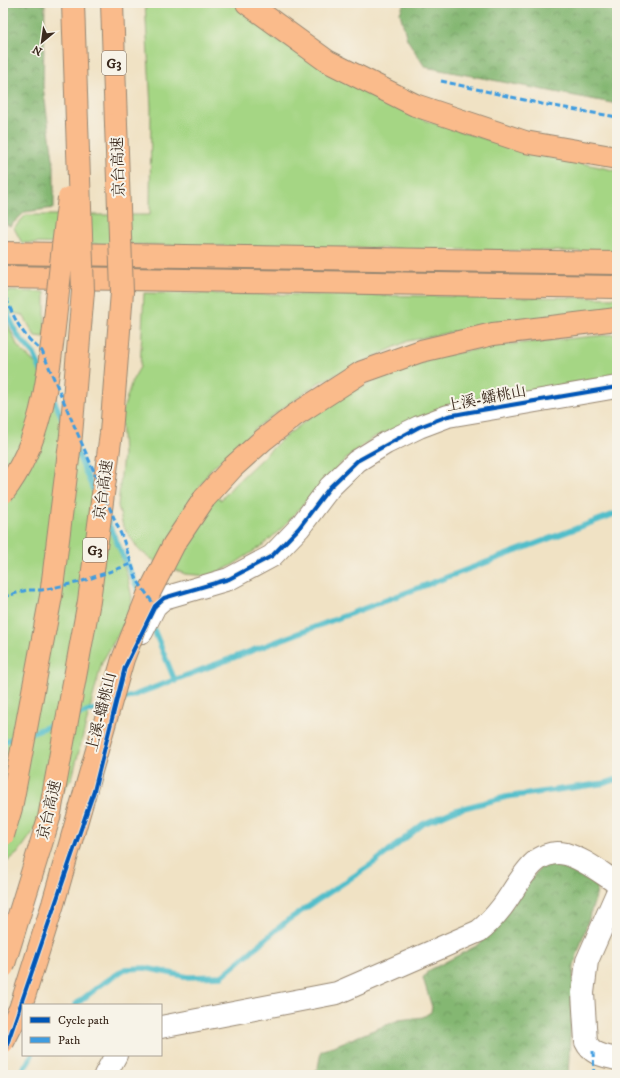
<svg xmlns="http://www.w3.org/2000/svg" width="620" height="1078" viewBox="0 0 620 1078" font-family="'IM FELL DW Pica','Noto Serif SC',serif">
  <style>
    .green { fill: #a5d684; stroke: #708051 }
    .forest { fill: url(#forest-crowns); stroke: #607048 }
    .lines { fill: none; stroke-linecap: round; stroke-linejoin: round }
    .stream { stroke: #51beca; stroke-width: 5.5 }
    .minor-casing { stroke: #968671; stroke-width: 24 }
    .highway-casing { stroke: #968671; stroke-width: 24 }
    .minor { stroke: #fff; stroke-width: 22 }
    .highway { stroke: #fabb8b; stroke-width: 22 }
    .highway-bridge-casing { stroke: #968671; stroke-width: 24; stroke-linecap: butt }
    .highway-bridge { stroke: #fabb8b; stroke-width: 22 }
    .quiet { stroke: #3f9ce0; stroke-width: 3; stroke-dasharray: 6 3; stroke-linecap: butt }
    .cycleway-casing { stroke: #f7f3e8; stroke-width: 6 }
    .cycleway { stroke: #0057b8; stroke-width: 4 }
    .labels { text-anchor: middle; stroke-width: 4; stroke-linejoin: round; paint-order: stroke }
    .shield { fill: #f7f3e8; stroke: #73665b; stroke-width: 1 }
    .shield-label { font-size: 14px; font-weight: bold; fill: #3b2a1e }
    .street-label { font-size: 15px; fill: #3b2a1e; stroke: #f7f3e8 }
  </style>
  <defs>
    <pattern id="forest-crowns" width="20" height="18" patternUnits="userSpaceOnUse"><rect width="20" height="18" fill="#84b772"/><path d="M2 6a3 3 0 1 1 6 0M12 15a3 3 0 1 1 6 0" fill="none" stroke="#6d955d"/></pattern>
  </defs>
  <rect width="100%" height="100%" fill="#f7f3e8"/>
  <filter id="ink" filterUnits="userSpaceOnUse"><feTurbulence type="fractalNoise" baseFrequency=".025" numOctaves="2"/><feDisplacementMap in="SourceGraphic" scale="8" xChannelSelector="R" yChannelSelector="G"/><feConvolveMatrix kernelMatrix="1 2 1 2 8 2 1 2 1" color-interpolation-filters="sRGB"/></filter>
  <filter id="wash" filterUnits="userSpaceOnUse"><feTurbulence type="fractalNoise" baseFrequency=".012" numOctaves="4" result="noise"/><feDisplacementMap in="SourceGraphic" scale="16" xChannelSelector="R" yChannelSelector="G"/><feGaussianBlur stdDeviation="0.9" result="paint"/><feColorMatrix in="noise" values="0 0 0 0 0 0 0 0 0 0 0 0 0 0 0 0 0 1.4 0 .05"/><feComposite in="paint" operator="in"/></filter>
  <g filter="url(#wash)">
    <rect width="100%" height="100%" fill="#f0e2c4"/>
    <path class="green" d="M145,3H236L244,13L278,40L364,92L427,121L515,148L617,171V252L22,243L14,228L26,215H150L151,107Z
      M3,291L45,292V337L35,336L23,315L12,313L6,320L18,347L38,366L63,418L120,554L127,575L132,598L125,623L102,662L72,778L18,853L3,865Z
      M144,293L617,298V310L507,321L408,341L318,383L261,424L211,469L200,486L221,500L234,485L281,440L330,402L388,374L444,355L502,345L617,334V377L578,382L445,409L372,438L338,466L281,529L263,545L231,566L209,576L185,574L156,562L139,550L123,526L118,506L123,455L121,416L132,381L140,367Z"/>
    <path class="forest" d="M3,3H45L43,86L54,166V208L25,212L10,226L3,222Z
      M404,3H617V104L425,67L407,39L400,13Z
      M573,862L594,878L598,884L596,896L574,965L568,1075H311L318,1068L321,1051L399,1020L423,1017L431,1012L432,1007L423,978L428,971L478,945L499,924L543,863Z"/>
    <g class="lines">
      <path class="stream" d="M3,304L18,336L34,354L41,371
        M51,394L64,422
        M76,450L95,494
        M107,520L141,596
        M152,625L175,681
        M116,702L617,513
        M73,717L104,706
        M30,733L61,722
        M3,742L20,736
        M75,1005L102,984L125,969L146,968L188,977L222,976L288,920L375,862L423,824L456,810L506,797L606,783L617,779
        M20,1075L32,1055"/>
    </g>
  </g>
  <g filter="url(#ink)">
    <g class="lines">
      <defs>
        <path id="minor" d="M142,632L155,606L164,598L229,579L272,556L299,528L330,487L357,461L386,443L419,427L448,416L617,387
          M617,893L587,961L583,993L586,1042C592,1055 605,1056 617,1059
          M161,1027L337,993L479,931C488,924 495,916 502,907C519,885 533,846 566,854C584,859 601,873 617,883
          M105,1075L116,1055"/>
        <path id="highway" d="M73,3L77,123
          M112,3L116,124
          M247,3L327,61L415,105L525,142L617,158
          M3,253L617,263
          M3,277L617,287
          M204,499L233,467L263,440L295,415L362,372L421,351L493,334L617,319"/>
      </defs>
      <use href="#minor" class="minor-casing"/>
      <use href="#highway" class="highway-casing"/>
      <use href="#minor" class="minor"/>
      <use href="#highway" class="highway"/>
      <defs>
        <path id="highway-bridge" d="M3,493C43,442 49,373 56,310C60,273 64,235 69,198
          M3,835L11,808L51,596L71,435L83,291L77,123
          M3,967L49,818L89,601L111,433L122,292L116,124
          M3,1042L20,1009L53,904L123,659L148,595L174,544L204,499"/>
      </defs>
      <use href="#highway-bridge" class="highway-bridge-casing"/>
      <use href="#highway-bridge" class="highway-bridge"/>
      <path class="quiet" d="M441,81L542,104L617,117
        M3,290C13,316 20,334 42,351L123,539L137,580L155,606
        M3,597L27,590H42L80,582L131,564
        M593,1051L594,1075"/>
      <defs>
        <path id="cycleway" d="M3,1056L94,791L125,667L155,606L164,598L174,595L229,579L272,556L299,528L330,487L357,461L419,427L448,416L470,412L617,387"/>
      </defs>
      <use href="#cycleway" class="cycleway-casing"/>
      <use href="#cycleway" class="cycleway"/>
    </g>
  </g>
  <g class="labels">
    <g class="shield">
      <rect x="102" y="51" width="24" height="24" rx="3"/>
      <rect x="83" y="538" width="24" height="24" rx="3"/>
    </g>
    <g class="shield-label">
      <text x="114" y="68">G3</text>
      <text x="95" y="555">G3</text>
    </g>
    <g class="street-label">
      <text transform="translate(118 167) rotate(-92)" y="5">京台高速</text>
      <text transform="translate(486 398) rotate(-11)" y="5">上溪-蟠桃山</text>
      <text transform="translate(103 490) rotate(-82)" y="5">京台高速</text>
      <text transform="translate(101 712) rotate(-76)" y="5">上溪-蟠桃山</text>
      <text transform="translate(49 810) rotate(-77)" y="5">京台高速</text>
    </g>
  </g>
  <rect width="620" height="1078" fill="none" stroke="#f7f3e8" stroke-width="16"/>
  <rect x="22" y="1004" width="140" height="52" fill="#f7f3e8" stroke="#aca397"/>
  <rect x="30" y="1017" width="20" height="6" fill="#0057b8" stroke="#aca397"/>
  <text x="58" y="1024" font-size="12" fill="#3b2a1e">Cycle path</text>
  <rect x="30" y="1037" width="20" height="6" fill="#3f9ce0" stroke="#aca397"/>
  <text x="58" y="1044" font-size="12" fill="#3b2a1e">Path</text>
  <g transform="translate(42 42) rotate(209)" stroke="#f7f3e8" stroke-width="3" paint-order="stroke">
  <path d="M0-3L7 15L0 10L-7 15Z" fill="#3b2a1e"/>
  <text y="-6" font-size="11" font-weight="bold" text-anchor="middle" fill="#3b2a1e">N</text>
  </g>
</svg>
